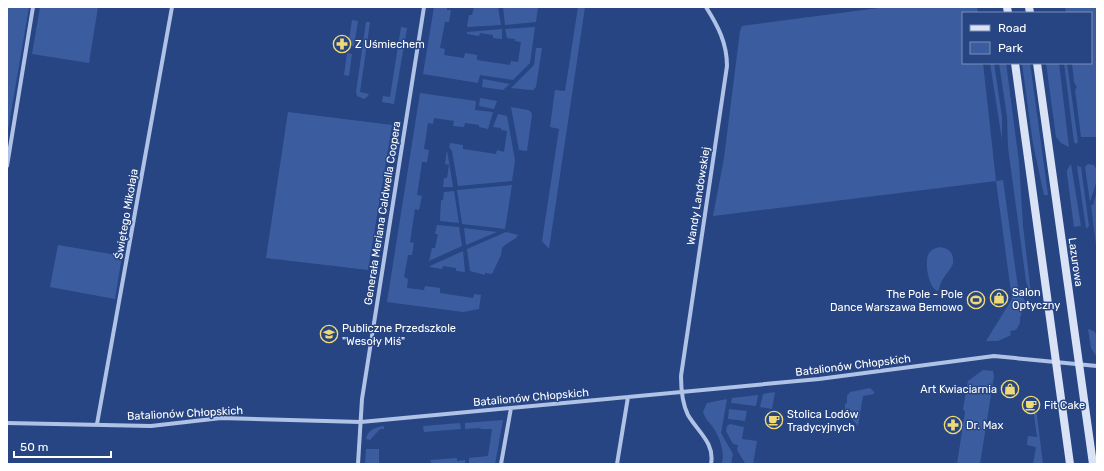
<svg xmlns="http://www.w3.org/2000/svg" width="1104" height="471" viewBox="0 0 1104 471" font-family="Rubik,sans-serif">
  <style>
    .green { fill: #3b5da0 }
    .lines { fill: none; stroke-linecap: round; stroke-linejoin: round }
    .minor { stroke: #b0c3e7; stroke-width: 4 }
    .secondary { stroke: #dae3f6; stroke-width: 8 }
    .labels { text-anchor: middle; stroke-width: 3; stroke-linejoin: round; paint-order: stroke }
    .poi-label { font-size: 11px; fill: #fff; stroke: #274583; text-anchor: start }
    .street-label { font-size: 11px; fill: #fff; stroke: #274583 }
  </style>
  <rect width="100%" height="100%" fill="#274583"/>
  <path class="green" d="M7,7H29L7,136Z
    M40,7H98L89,63L32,54Z
    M434,7H447V10H451L449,22H445L440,48L445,49L444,55L464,58L465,53L477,55V60L510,65L511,61L518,62L521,42L515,41V39L507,38L505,29L535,27L530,63L513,80L480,75L478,83L423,74Z
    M474,7H498L501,25L467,27L469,15H472Z
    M503,7H538L536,22L505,25Z
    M578,7H585L549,249L542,241L559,129L550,127L555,90L565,91Z
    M886,7H977L978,13H963V63H983L996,181L1003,180L1018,288L1025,301L1024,306L1020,318V323L1016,330L1010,331L1011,335L998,341H986L1012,299L996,181L713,216L724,158L740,31L742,26Z
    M1065,7H1097V137H1081L1075,89L1077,88L1074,82L1072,63H1091V13H1066Z
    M352,20L358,21L354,46H348Z
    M366,22H370L360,92L369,94L367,97L364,99L357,96L356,92Z
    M401,27L407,28L394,104L382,102L383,96L390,97Z
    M502,29V39L493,38V35L480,33L479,36L467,34V32Z
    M536,48H542L536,87L533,90H531L511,88L534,65Z
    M347,53L352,54L349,76L344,75Z
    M990,63H994L1002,117V140Z
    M999,63H1006L1019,162L1023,226L1031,294H1030L1026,281L1008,147L1007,117Z
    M1022,63H1030L1048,195H1044L1033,144Z
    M1046,63H1059L1069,147L1061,143L1056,137Z
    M1064,63H1067L1078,142L1076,144L1074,142Z
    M483,79L510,84L503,90L482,87Z
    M420,93L476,101L475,110L493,112L488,129L479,127V125L465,123L464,127L453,126L454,121L434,118L433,124L428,123L424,149L429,150L427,162H422L417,195L422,196L419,210L415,209L410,242L414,243L412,255H408L404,277L408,279L407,288L424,290L425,286L440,288V293L473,298L474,294L481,295L479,309L463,312L387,302Z
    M480,98L497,101L494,109L479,106Z
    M511,107L528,110L531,112L532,115L527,151L519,150Z
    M288,112L392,125L368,270L266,258Z
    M498,114L507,116L515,160L512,181L458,186L452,151L449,147L450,143L463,145V149L496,154L497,150L504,152L507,131L501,130V128L493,127Z
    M447,150L453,187H443L444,178H447L449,165L445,164Z
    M1071,164L1081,226L1074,227L1067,174V170Z
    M1088,164L1094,165C1101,175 1093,191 1090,202L1085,167Z
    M1077,166L1081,167L1089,226L1087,228H1086Z
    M512,185L505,229L462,224L457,190Z
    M454,191L459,223L440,221L441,200H443L444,192Z
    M1097,191V253L1091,205H1093Z
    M437,225L459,227L462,246L429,261L432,248H435L438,234H435Z
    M464,228L497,232L466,245Z
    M506,232L518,235L516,238L505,245L502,248L501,255L492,274L485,273V275L470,271L467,249Z
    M58,245L122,256L115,299L50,287Z
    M940,247C950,249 954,253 953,264C948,274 941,277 939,290L937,291C928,286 924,261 929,253C932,249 936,248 940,247Z
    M463,251L465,272L456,271V268L443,266L442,269L430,267V266Z
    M1088,329L1094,331C1099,338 1097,348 1097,357L1091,348Z
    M983,370L993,371L994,376L980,464H957L965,412L963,409L968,381Z
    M870,388L874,392V394L863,396L858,426L845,411V404L847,403V396L850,392Z
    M775,392L772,409L760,407L763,394Z
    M758,395L756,406L731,403L732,398Z
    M727,399L721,433L733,454L731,464L722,463C725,451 719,435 712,426C708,421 705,418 703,412L707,403Z
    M1033,408H1036L1043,464H1033L1036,447L1027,445L1028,436L1037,437Z
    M729,409L747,411L745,421L728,419Z
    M503,420L495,464H469V458L488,456L492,429H481L480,428L465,429V423Z
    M460,423L461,429L424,432L423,426Z
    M730,424L744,427L742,439L757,441L753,464L745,463L737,450L738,445L733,444L726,431L727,426Z
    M384,426V429H380L370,440L366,439C368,430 375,427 384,426Z
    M366,449H379V464H365Z
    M457,458V461L465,460V464H432L430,460Z"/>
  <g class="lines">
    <path class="minor" d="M706,7C718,26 727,43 727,66L681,376C681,389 682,403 688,415C698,432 715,443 711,464
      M7,166L33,7
      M7,423L151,426L221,418L361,422L819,379L994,356L1097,366
      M97,424L172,7
      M358,464L362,399L424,7
      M501,464L511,408
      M617,464L628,397"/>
    <path class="secondary" d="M1007,7L1008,13
      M1029,7L1030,13
      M1015,63L1070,464
      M1037,63L1093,464"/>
  </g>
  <defs>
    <symbol id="pharmacy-ring" viewBox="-11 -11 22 22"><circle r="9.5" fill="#274583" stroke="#f0da76" stroke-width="1.5"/><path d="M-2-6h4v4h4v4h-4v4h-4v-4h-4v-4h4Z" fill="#f0da76"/></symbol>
    <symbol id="shop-ring" viewBox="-11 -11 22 22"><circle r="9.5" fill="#274583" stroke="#f0da76" stroke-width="1.5"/><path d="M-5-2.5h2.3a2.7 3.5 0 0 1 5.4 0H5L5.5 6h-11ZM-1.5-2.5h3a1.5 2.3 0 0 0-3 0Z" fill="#f0da76"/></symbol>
    <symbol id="stadium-ring" viewBox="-11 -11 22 22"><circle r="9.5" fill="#274583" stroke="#f0da76" stroke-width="1.5"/><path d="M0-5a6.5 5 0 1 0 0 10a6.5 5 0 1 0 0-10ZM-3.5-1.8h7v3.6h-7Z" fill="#f0da76"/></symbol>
    <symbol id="school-ring" viewBox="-11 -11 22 22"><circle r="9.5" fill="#274583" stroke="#f0da76" stroke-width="1.5"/><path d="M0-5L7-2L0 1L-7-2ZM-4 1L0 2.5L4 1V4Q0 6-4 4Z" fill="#f0da76"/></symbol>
    <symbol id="cafe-ring" viewBox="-11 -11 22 22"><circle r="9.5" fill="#274583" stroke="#f0da76" stroke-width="1.5"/><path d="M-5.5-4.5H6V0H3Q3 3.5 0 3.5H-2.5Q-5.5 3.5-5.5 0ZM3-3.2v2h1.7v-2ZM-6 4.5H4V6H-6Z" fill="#f0da76"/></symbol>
  </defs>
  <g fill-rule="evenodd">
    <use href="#pharmacy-ring" x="332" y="34" width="20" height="20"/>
    <use href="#shop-ring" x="989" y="288" width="20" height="20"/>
    <use href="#stadium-ring" x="966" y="290" width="20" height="20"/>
    <use href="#school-ring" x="319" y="324" width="20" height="20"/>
    <use href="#shop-ring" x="1000" y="379" width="20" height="20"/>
    <use href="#cafe-ring" x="1021" y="395" width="20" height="20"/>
    <use href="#cafe-ring" x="764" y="410" width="20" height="20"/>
    <use href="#pharmacy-ring" x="943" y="415" width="20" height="20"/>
  </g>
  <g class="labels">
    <g class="poi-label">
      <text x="355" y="48">Z Uśmiechem</text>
      <text x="1012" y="296">Salon<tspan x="1012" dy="13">Optyczny</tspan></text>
      <text x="963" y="298" text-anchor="end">The Pole - Pole<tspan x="963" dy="13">Dance Warszawa Bemowo</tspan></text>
      <text x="342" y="332">Publiczne Przedszkole<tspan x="342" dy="13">"Wesoły Miś"</tspan></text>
      <text x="997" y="393" text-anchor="end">Art Kwiaciarnia</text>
      <text x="1044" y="409">Fit Cake</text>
      <text x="787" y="418">Stolica Lodów<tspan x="787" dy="13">Tradycyjnych</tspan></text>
      <text x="966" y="429">Dr. Max</text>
    </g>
    <g class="street-label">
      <text transform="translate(698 196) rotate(-81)" y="4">Wandy Landowskiej</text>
      <text transform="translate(382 213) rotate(-81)" y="4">Generała Meriana Caldwella Coopera</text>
      <text transform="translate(126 214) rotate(-80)" y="4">Świętego Mikołaja</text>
      <text transform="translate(1076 262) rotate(82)" y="4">Lazurowa</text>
      <text transform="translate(853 365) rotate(-7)" y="4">Batalionów Chłopskich</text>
      <text transform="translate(531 397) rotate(-5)" y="4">Batalionów Chłopskich</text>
      <text transform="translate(185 413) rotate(-3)" y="4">Batalionów Chłopskich</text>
    </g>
  </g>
  <rect width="1104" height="471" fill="none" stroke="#ffffff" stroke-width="16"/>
  <rect x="962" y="12" width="130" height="52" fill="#274583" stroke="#7d8fb5"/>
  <rect x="970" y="25" width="20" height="6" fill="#dae3f6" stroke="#7d8fb5"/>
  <text x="998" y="32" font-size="12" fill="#ffffff">Road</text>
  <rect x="970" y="42" width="20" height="12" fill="#3b5da0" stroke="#7d8fb5"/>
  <text x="998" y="52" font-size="12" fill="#ffffff">Park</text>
  <path d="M14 451v6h97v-6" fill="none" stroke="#ffffff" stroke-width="2"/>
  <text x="20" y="451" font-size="12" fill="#ffffff" stroke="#274583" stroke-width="3" paint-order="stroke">50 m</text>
</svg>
